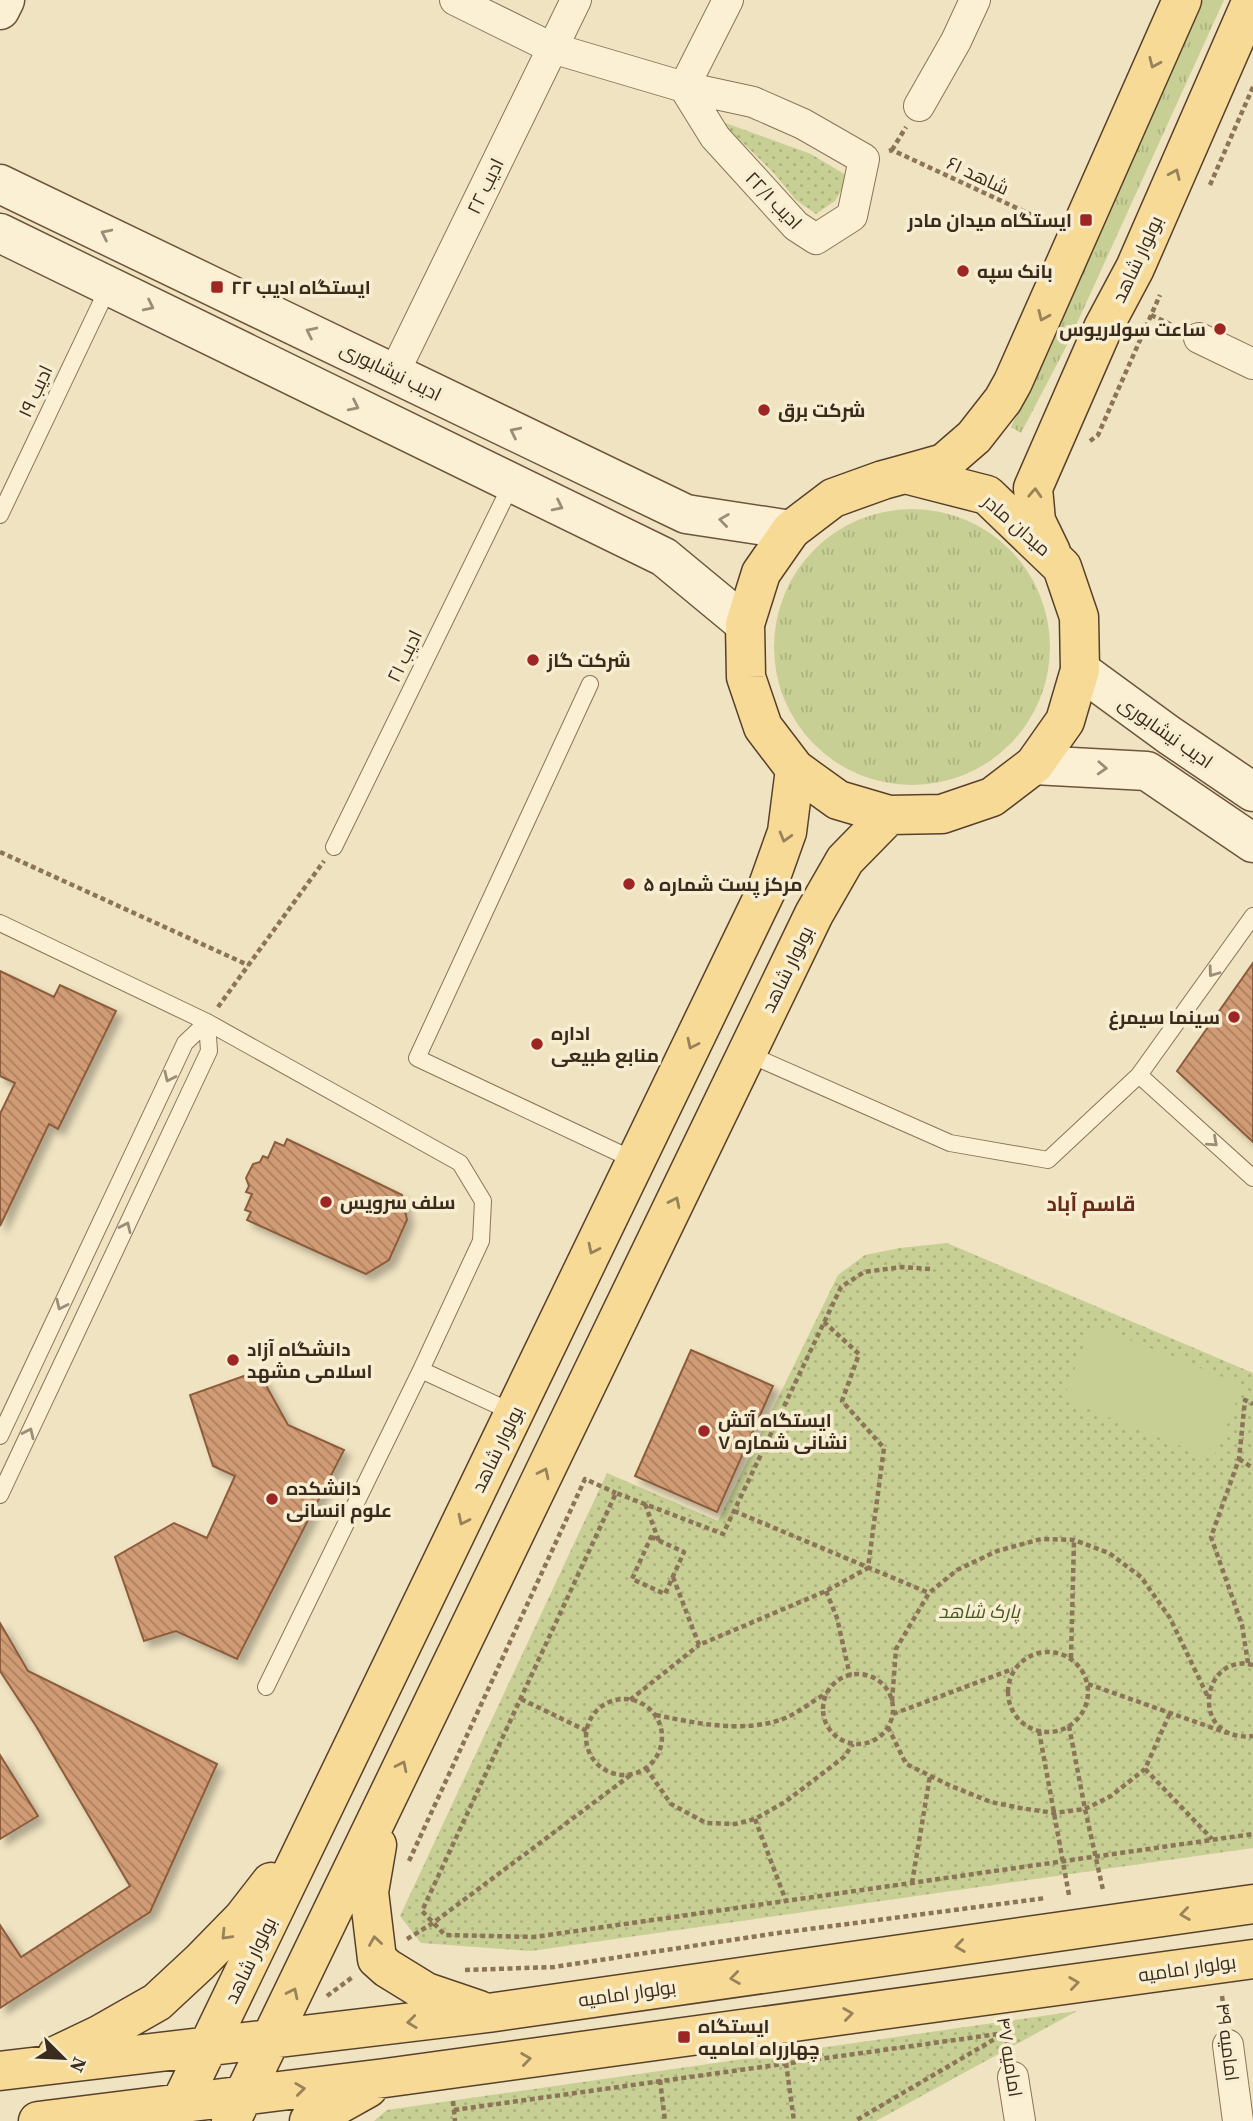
<svg xmlns="http://www.w3.org/2000/svg" width="1253" height="2121" viewBox="0 0 1253 2121" font-family="'Source Serif 4',Cairo,serif">
  <style>
    .grass { fill: url(#grass-tufts) }
    .park { fill: url(#park-dots) }
    .garden { fill: #c7cf94 }
    .building { fill: url(#building-back-hatch); stroke: #8b5d3c; stroke-width: 2; filter: url(#shadow) }
    .lines { fill: none; stroke-linecap: round; stroke-linejoin: round }
    .lane-casing { stroke: #8b7457; stroke-width: 18 }
    .street-casing { stroke: #8b7457; stroke-width: 32 }
    .secondary-casing { stroke: #6d553b; stroke-width: 41 }
    .primary-casing { stroke: #58412c; stroke-width: 41 }
    .path { stroke: #8b7457; stroke-width: 4.5; stroke-dasharray: 5 3.5; stroke-linecap: butt }
    .lane { stroke: #fbf0d4; stroke-width: 16 }
    .street { stroke: #fbf0d4; stroke-width: 30 }
    .secondary { stroke: #fbf0d4; stroke-width: 38 }
    .primary { stroke: #f6da96; stroke-width: 38 }
    .oneway { stroke: #98825a }
    .oneway2 { stroke: #9a8e78 }
    .poi-dot { fill: #9d2524; stroke: #f7edd1; stroke-width: 2.5 }
    .labels { text-anchor: middle; stroke-width: 7; stroke-linejoin: round; paint-order: stroke }
    .street-label { font-size: 19px; fill: #3a2b1d; stroke: #f7edd1 }
    .poi-label { font-size: 19px; font-weight: bold; fill: #3a2b1d; stroke: #f7edd1; text-anchor: start }
    .park-label { font-size: 19px; font-style: italic; fill: #495722; stroke: #f7edd1 }
    .neighbourhood-label { font-size: 21px; font-weight: bold; fill: #692b19; stroke: #f7edd1 }
  </style>
  <defs>
    <pattern id="grass-tufts" width="24" height="20" patternUnits="userSpaceOnUse" patternTransform="scale(1.75)"><rect width="24" height="20" fill="#c7cf94"/><path d="M3 7l-1-3M5 7V3M7 7l1-3M15 17l-1-3M17 17v-4M19 17l1-3" fill="none" stroke="#acb27f"/></pattern>
    <pattern id="park-dots" width="8" height="8" patternUnits="userSpaceOnUse" patternTransform="scale(1.75)"><rect width="8" height="8" fill="#c7cf94"/><path d="M2 2h.1M6 6h.1" fill="none" stroke="#acb27f" stroke-width="1.8" stroke-linecap="round"/></pattern>
    <pattern id="building-back-hatch" width="6" height="6" patternUnits="userSpaceOnUse" patternTransform="scale(1.75)"><rect width="6" height="6" fill="#d19c74"/><path d="M-1 5l2 2M0 0l6 6M5-1l2 2" fill="none" stroke="#ab7f5f"/></pattern>
    <filter id="shadow"><feDropShadow dx="6" dy="6" stdDeviation="3.5" flood-color="#0004"/></filter>
  </defs>
  <rect width="100%" height="100%" fill="#f0e3c1"/>
  <path class="grass" d="M1203,0H1224L1068,343L1021,433L1011,427Z
    M774 647a138 138 0 1 1 276 0a138 138 0 1 1-276 0Z"/>
  <path class="park" d="M720,121L811,154L849,177L835,201L816,214L796,200L772,171Z
    M947,1243L1253,1373V1848L531,1951L421,1943L400,1916L607,1473L718,1521L838,1275L865,1255L900,1248Z
    M1077,2011L876,2121H374L387,2110Z"/>
  <path class="garden" d="M1092,1325L1243,1385L1213,1459L1063,1399Z"/>
  <path class="building" d="M1253,963V1142L1177,1071Z
    M0,971L54,997L60,985L116,1011L58,1129L49,1124L0,1226V1114L15,1083L0,1076Z
    M287,1139L402,1195L407,1220L389,1260L366,1274L247,1220L251,1212L245,1210L252,1194L246,1192L249,1186L246,1178L253,1164L260,1162L263,1156L268,1158L275,1142L284,1146Z
    M691,1350L773,1386L717,1512L635,1476Z
    M258,1371L288,1425L344,1450L237,1659L176,1631L144,1641L115,1557L174,1523L207,1538L235,1476L213,1466L190,1395Z
    M0,1623L28,1671L217,1764L150,1912L0,2008V1925L21,1957L130,1886L36,1726L0,1671Z
    M0,1755L38,1816L0,1839Z"/>
  <g class="lines">
    <defs>
      <path id="lane" d="M0,515L109,286
        M590,684L417,1058L636,1161
        M334,847L512,483
        M1253,916L1139,1075L1253,1178
        M0,923L207,1022L460,1163L483,1201L481,1241L421,1370L266,1687
        M746,1053L950,1143L1048,1160L1139,1075
        M421,1370L514,1413
        M0,1436L185,1043L207,1022
        M0,1495L209,1051L207,1022"/>
      <path id="street" d="M455,0L552,48L684,87L753,102L803,124L864,159L852,216L816,239L796,226L715,137L684,87L728,0
        M919,106L956,41L975,0
        M1199,338L1253,364
        M394,373L576,0
        M1228,2045L1238,2121
        M1013,2077L1020,2121"/>
      <path id="secondary" d="M0,10L5,0
        M0,184L686,514L791,530
        M0,233L664,557L745,624
        M1080,670L1169,735L1253,792
        M1034,765L1147,771L1253,843"/>
      <path id="primary" d="M905,474L987,495L1062,567L1079,617L1080,670L1065,721L1034,765L992,797L942,814L889,815L838,800L795,769L763,727L746,677L745,624L761,573L791,530L833,498L883,480L905,474L944,463L974,437L1003,400L1013,382L1182,0
        M1051,552L1036,521L1033,488L1103,328L1135,268L1252,0
        M377,1845L369,1892L377,1959L387,1968L426,1992L479,2010
        M57,2055L99,2035L157,2002L200,1962L243,1918L271,1882
        M0,2071L488,2013L1253,1904
        M38,2121L385,2078L1253,1959
        M172,2121L766,891L787,832L795,769
        M231,2121L814,914L845,860L889,815
        M309,2121L368,2088"/>
    </defs>
    <use href="#lane" class="lane-casing"/>
    <use href="#street" class="street-casing"/>
    <use href="#secondary" class="secondary-casing"/>
    <use href="#primary" class="primary-casing"/>
    <path class="path" d="M892,150L906,127
      M889,151L892,150L1049,223
      M1210,185L1253,87
      M1151,315L1176,327
      M1090,441L1098,435L1160,295
      M0,852L248,965
      M218,1007L324,861
      M930,1269L902,1267L864,1272L841,1287L723,1534L616,1493L422,1911L445,1935L534,1937L1253,1834
      M1239,1459L1253,1468
      M645,1504L659,1541
      M734,1511L929,1593
      M651,1537L684,1552L665,1594L632,1579Z
      M673,1577L699,1645L826,1591L868,1568L884,1448L842,1401L859,1354L824,1322
      M826,1591L837,1618L850,1676
      M1008 1692a40 40 0 1 1 80 0a40 40 0 1 1-80 0Z
      M1071,1658L1074,1540
      M1248,1663L1242,1625L1211,1537L1239,1459L1245,1400L1253,1404
      M1253,1665C1201,1651 1188,1743 1253,1736
      M823 1709a35 35 0 1 1 70 0a35 35 0 1 1-70 0Z
      M1088,1684L1227,1733
      M521,1699L587,1731
      M586 1737a38 38 0 1 1 76 0a38 38 0 1 1-76 0Z
      M630,1700L699,1645
      M892,1701L896,1649L929,1593L957,1570L997,1551L1041,1539L1074,1540L1109,1553L1141,1577L1170,1618L1208,1697
      M893,1714L1013,1669
      M656,1715C695,1723 740,1733 780,1720C796,1715 812,1701 827,1693
      M1069,1726L1085,1809L1103,1890
      M888,1727L906,1764L951,1786L991,1802L1020,1808L1054,1813L1085,1809L1111,1796L1145,1769L1170,1713
      M1039,1731L1069,1895
      M646,1768L671,1804L706,1823L735,1824L755,1819L785,1802L844,1757L853,1744
      M1145,1769L1212,1839
      M755,1819L786,1901
      M409,1861L585,1479L616,1493
      M912,1883L930,1776
      M407,1939L433,1923L632,1774
      M465,1970L554,1967L771,1934L1046,1898
      M327,1996L354,1976
      M1222,1996L1225,2018
      M1005,2032L1009,2051
      M786,2063L794,2121
      M660,2080L665,2121
      M453,2101L455,2121
      M454,2110L1005,2033L855,2121"/>
    <use href="#lane" class="lane"/>
    <use href="#street" class="street"/>
    <use href="#secondary" class="secondary"/>
    <use href="#primary" class="primary"/>
  </g>
  <defs><path id="oneway-chevron" d="M-2-3.5L2.5 0L-2 3.5" fill="none" stroke-width="1.6" stroke-linecap="round" stroke-linejoin="round" transform="scale(1.75)"/></defs>
  <g class="oneway">
    <use href="#oneway-chevron" transform="translate(1154 63) rotate(114)"/>
    <use href="#oneway-chevron" transform="translate(1175 174) rotate(-66)"/>
    <use href="#oneway-chevron" transform="translate(1043 316) rotate(114)"/>
    <use href="#oneway-chevron" transform="translate(1035 493) rotate(-87)"/>
    <use href="#oneway-chevron" transform="translate(785 837) rotate(106)"/>
    <use href="#oneway-chevron" transform="translate(692 1044) rotate(116)"/>
    <use href="#oneway-chevron" transform="translate(675 1202) rotate(-64)"/>
    <use href="#oneway-chevron" transform="translate(593 1249) rotate(116)"/>
    <use href="#oneway-chevron" transform="translate(544 1473) rotate(-64)"/>
    <use href="#oneway-chevron" transform="translate(463 1520) rotate(116)"/>
    <use href="#oneway-chevron" transform="translate(402 1766) rotate(-64)"/>
    <use href="#oneway-chevron" transform="translate(1185 1914) rotate(172)"/>
    <use href="#oneway-chevron" transform="translate(226 1935) rotate(134)"/>
    <use href="#oneway-chevron" transform="translate(375 1941) rotate(-99)"/>
    <use href="#oneway-chevron" transform="translate(960 1946) rotate(172)"/>
    <use href="#oneway-chevron" transform="translate(735 1978) rotate(172)"/>
    <use href="#oneway-chevron" transform="translate(1074 1983) rotate(-8)"/>
    <use href="#oneway-chevron" transform="translate(293 1993) rotate(-64)"/>
    <use href="#oneway-chevron" transform="translate(848 2014) rotate(-8)"/>
    <use href="#oneway-chevron" transform="translate(412 2022) rotate(173)"/>
    <use href="#oneway-chevron" transform="translate(526 2059) rotate(-8)"/>
    <use href="#oneway-chevron" transform="translate(300 2089) rotate(-7)"/>
  </g>
  <g class="oneway2">
    <use href="#oneway-chevron" transform="translate(106 234) rotate(-154)"/>
    <use href="#oneway-chevron" transform="translate(149 306) rotate(26)"/>
    <use href="#oneway-chevron" transform="translate(311 332) rotate(-154)"/>
    <use href="#oneway-chevron" transform="translate(354 406) rotate(26)"/>
    <use href="#oneway-chevron" transform="translate(515 432) rotate(-154)"/>
    <use href="#oneway-chevron" transform="translate(558 506) rotate(26)"/>
    <use href="#oneway-chevron" transform="translate(724 520) rotate(-172)"/>
    <use href="#oneway-chevron" transform="translate(1102 768) rotate(3)"/>
    <use href="#oneway-chevron" transform="translate(1213 972) rotate(126)"/>
    <use href="#oneway-chevron" transform="translate(169 1077) rotate(115)"/>
    <use href="#oneway-chevron" transform="translate(1213 1142) rotate(42)"/>
    <use href="#oneway-chevron" transform="translate(126 1227) rotate(-65)"/>
    <use href="#oneway-chevron" transform="translate(61 1305) rotate(115)"/>
    <use href="#oneway-chevron" transform="translate(29 1433) rotate(-65)"/>
  </g>
  <g class="poi-dot">
    <rect x="1079" y="213" width="14" height="14" rx="3.5"/>
    <circle cx="963" cy="271" r="7"/>
    <rect x="210" y="280" width="14" height="14" rx="3.5"/>
    <circle cx="1220" cy="329" r="7"/>
    <circle cx="764" cy="410" r="7"/>
    <circle cx="533" cy="660" r="7"/>
    <circle cx="629" cy="884" r="7"/>
    <circle cx="1234" cy="1017" r="7"/>
    <circle cx="537" cy="1044" r="7"/>
    <circle cx="326" cy="1202" r="7"/>
    <circle cx="233" cy="1360" r="7"/>
    <circle cx="704" cy="1431" r="7"/>
    <circle cx="272" cy="1499" r="7"/>
    <rect x="677" y="2030" width="14" height="14" rx="3.5"/>
  </g>
  <g class="labels">
    <g class="street-label">
      <text transform="translate(978 175) rotate(25)" y="7">شاهد ۶۱</text>
      <text transform="translate(485 186) rotate(-64)" y="7">ادیب ۲۲</text>
      <text transform="translate(774 200) rotate(46)" y="7">ادیب ۲۲/۱</text>
      <text transform="translate(1137 259) rotate(-65)" y="7">بولوار شاهد</text>
      <text transform="translate(391 371) rotate(26)" y="7">ادیب نیشابوری</text>
      <text transform="translate(35 391) rotate(-65)" y="7">ادیب ۱۹</text>
      <text transform="translate(1017 525) rotate(41)" y="7">میدان مادر</text>
      <text transform="translate(404 656) rotate(-64)" y="7">ادیب ۲۱</text>
      <text transform="translate(1166 732) rotate(35)" y="7">ادیب نیشابوری</text>
      <text transform="translate(787 969) rotate(-64)" y="7">بولوار شاهد</text>
      <text transform="translate(497 1449) rotate(-64)" y="7">بولوار شاهد</text>
      <text transform="translate(250 1960) rotate(-64)" y="7">بولوار شاهد</text>
      <text transform="translate(1187 1968) rotate(-8)" y="7">بولوار امامیه</text>
      <text transform="translate(627 1993) rotate(-8)" y="7">بولوار امامیه</text>
      <text transform="translate(1228 2042) rotate(83)" y="7">امامیه ۴۹</text>
      <text transform="translate(1010 2057) rotate(81)" y="7">امامیه ۴۷</text>
    </g>
    <g class="poi-label">
      <text x="1072" y="227" text-anchor="end">ایستگاه میدان مادر</text>
      <text x="977" y="278">بانک سپه</text>
      <text x="231" y="294">ایستگاه ادیب ۲۲</text>
      <text x="1206" y="336" text-anchor="end">ساعت سولاریوس</text>
      <text x="778" y="417">شرکت برق</text>
      <text x="547" y="667">شرکت گاز</text>
      <text x="643" y="891">مرکز پست شماره ۵</text>
      <text x="1220" y="1024" text-anchor="end">سینما سیمرغ</text>
      <text x="551" y="1040">اداره<tspan x="551" dy="22">منابع طبیعی</tspan></text>
      <text x="340" y="1209">سلف سرویس</text>
      <text x="247" y="1356">دانشگاه آزاد<tspan x="247" dy="22">اسلامی مشهد</tspan></text>
      <text x="718" y="1427">ایستگاه آتش<tspan x="718" dy="22">نشانی شماره ۷</tspan></text>
      <text x="286" y="1495">دانشکده<tspan x="286" dy="22">علوم انسانی</tspan></text>
      <text x="698" y="2033">ایستگاه<tspan x="698" dy="22">چهارراه امامیه</tspan></text>
    </g>
    <g class="park-label">
      <text x="979" y="1618">پارک شاهد</text>
    </g>
    <g class="neighbourhood-label">
      <text x="1091" y="1211">قاسم آباد</text>
    </g>
  </g>
  <g transform="translate(63 2058) rotate(114)" stroke="#f7edd1" stroke-width="5" paint-order="stroke">
  <path d="M0-5L12 26L0 18L-12 26Z" fill="#3a2b1d"/>
  <text y="-10" font-size="19" font-weight="bold" text-anchor="middle" fill="#3a2b1d">N</text>
  </g>
</svg>
